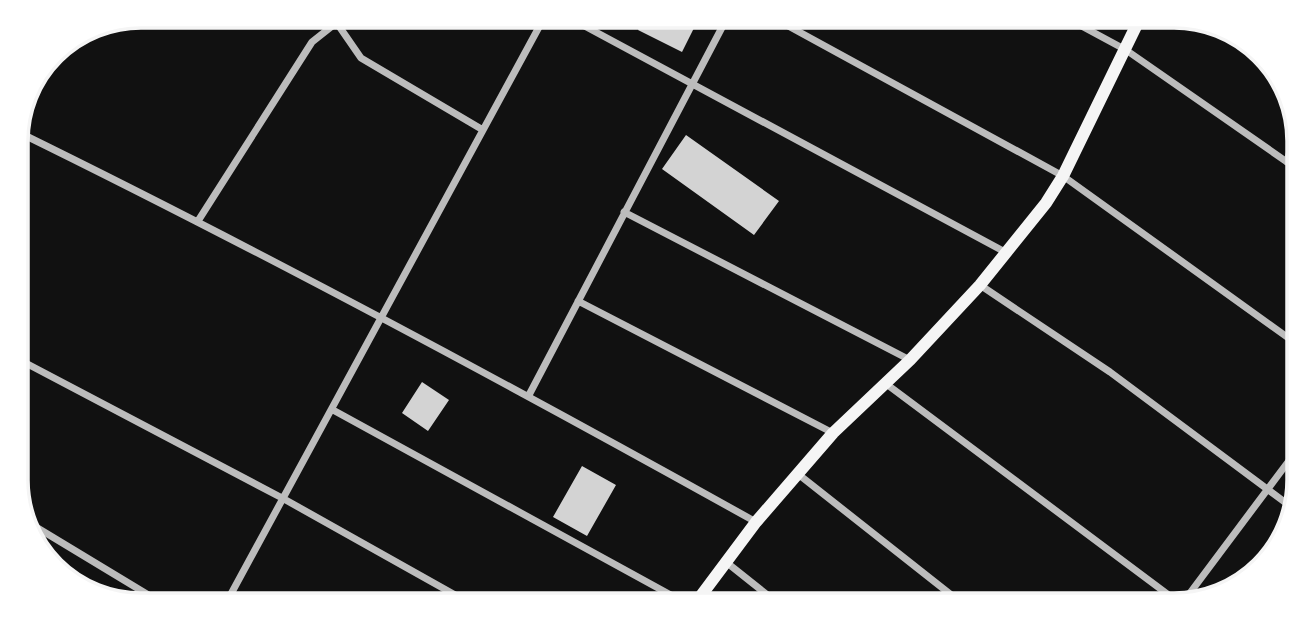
<svg xmlns="http://www.w3.org/2000/svg" width="1315" height="621" viewBox="0 0 1315 621" font-family="Raleway,sans-serif">
  <style>
    .building { fill: #d3d3d3 }
    .lines { fill: none; stroke-linecap: round; stroke-linejoin: round }
    .minor { stroke: #bcbcbc; stroke-width: 7 }
    .secondary { stroke: #f5f5f5; stroke-width: 12 }
    .rim { fill: none; stroke: #f5f5f5; stroke-width: 3.5 }
  </style>
  <rect width="100%" height="100%" fill="#111"/>
  <path class="building" d="M645,16H700L682,52L638,30Z
    M686,135L779,201L754,235L662,169Z
    M422,382L449,400L428,431L402,413Z
    M582,466L616,485L587,536L553,517Z"/>
  <g class="lines">
    <path class="minor" d="M332,16L361,58L483,130
      M566,16L1007,253
      M770,16L1063,176L1294,342
      M1063,16L1126,50L1297,169
      M16,131C267,254 512,386 756,522
      M1287,162L1297,123
      M624,212L910,360
      M198,221L312,42L336,23
      M17,261L22,250
      M980,285L1110,372L1290,506
      M578,301L833,433
      M18,359L284,499L473,605
      M885,383L1182,605
      M529,395L728,16
      M333,410L689,605
      M798,474L964,605
      M26,521L165,605
      M726,562L780,605
      M225,605L545,16
      M1181,605L1291,458"/>
    <path class="secondary" d="M694,605L756,522L833,433L910,360L980,285L1046,203L1063,176L1141,16"/>
  </g>
  <path d="M0 0H1315V621H0ZM141 28H1174A113 113 0 0 1 1287 141V480A113 113 0 0 1 1174 593H141A113 113 0 0 1 28 480V141A113 113 0 0 1 141 28Z" fill="#fff" fill-rule="evenodd"/>
  <path class="rim" d="M141 28H1174A113 113 0 0 1 1287 141V480A113 113 0 0 1 1174 593H141A113 113 0 0 1 28 480V141A113 113 0 0 1 141 28Z"/>
</svg>
